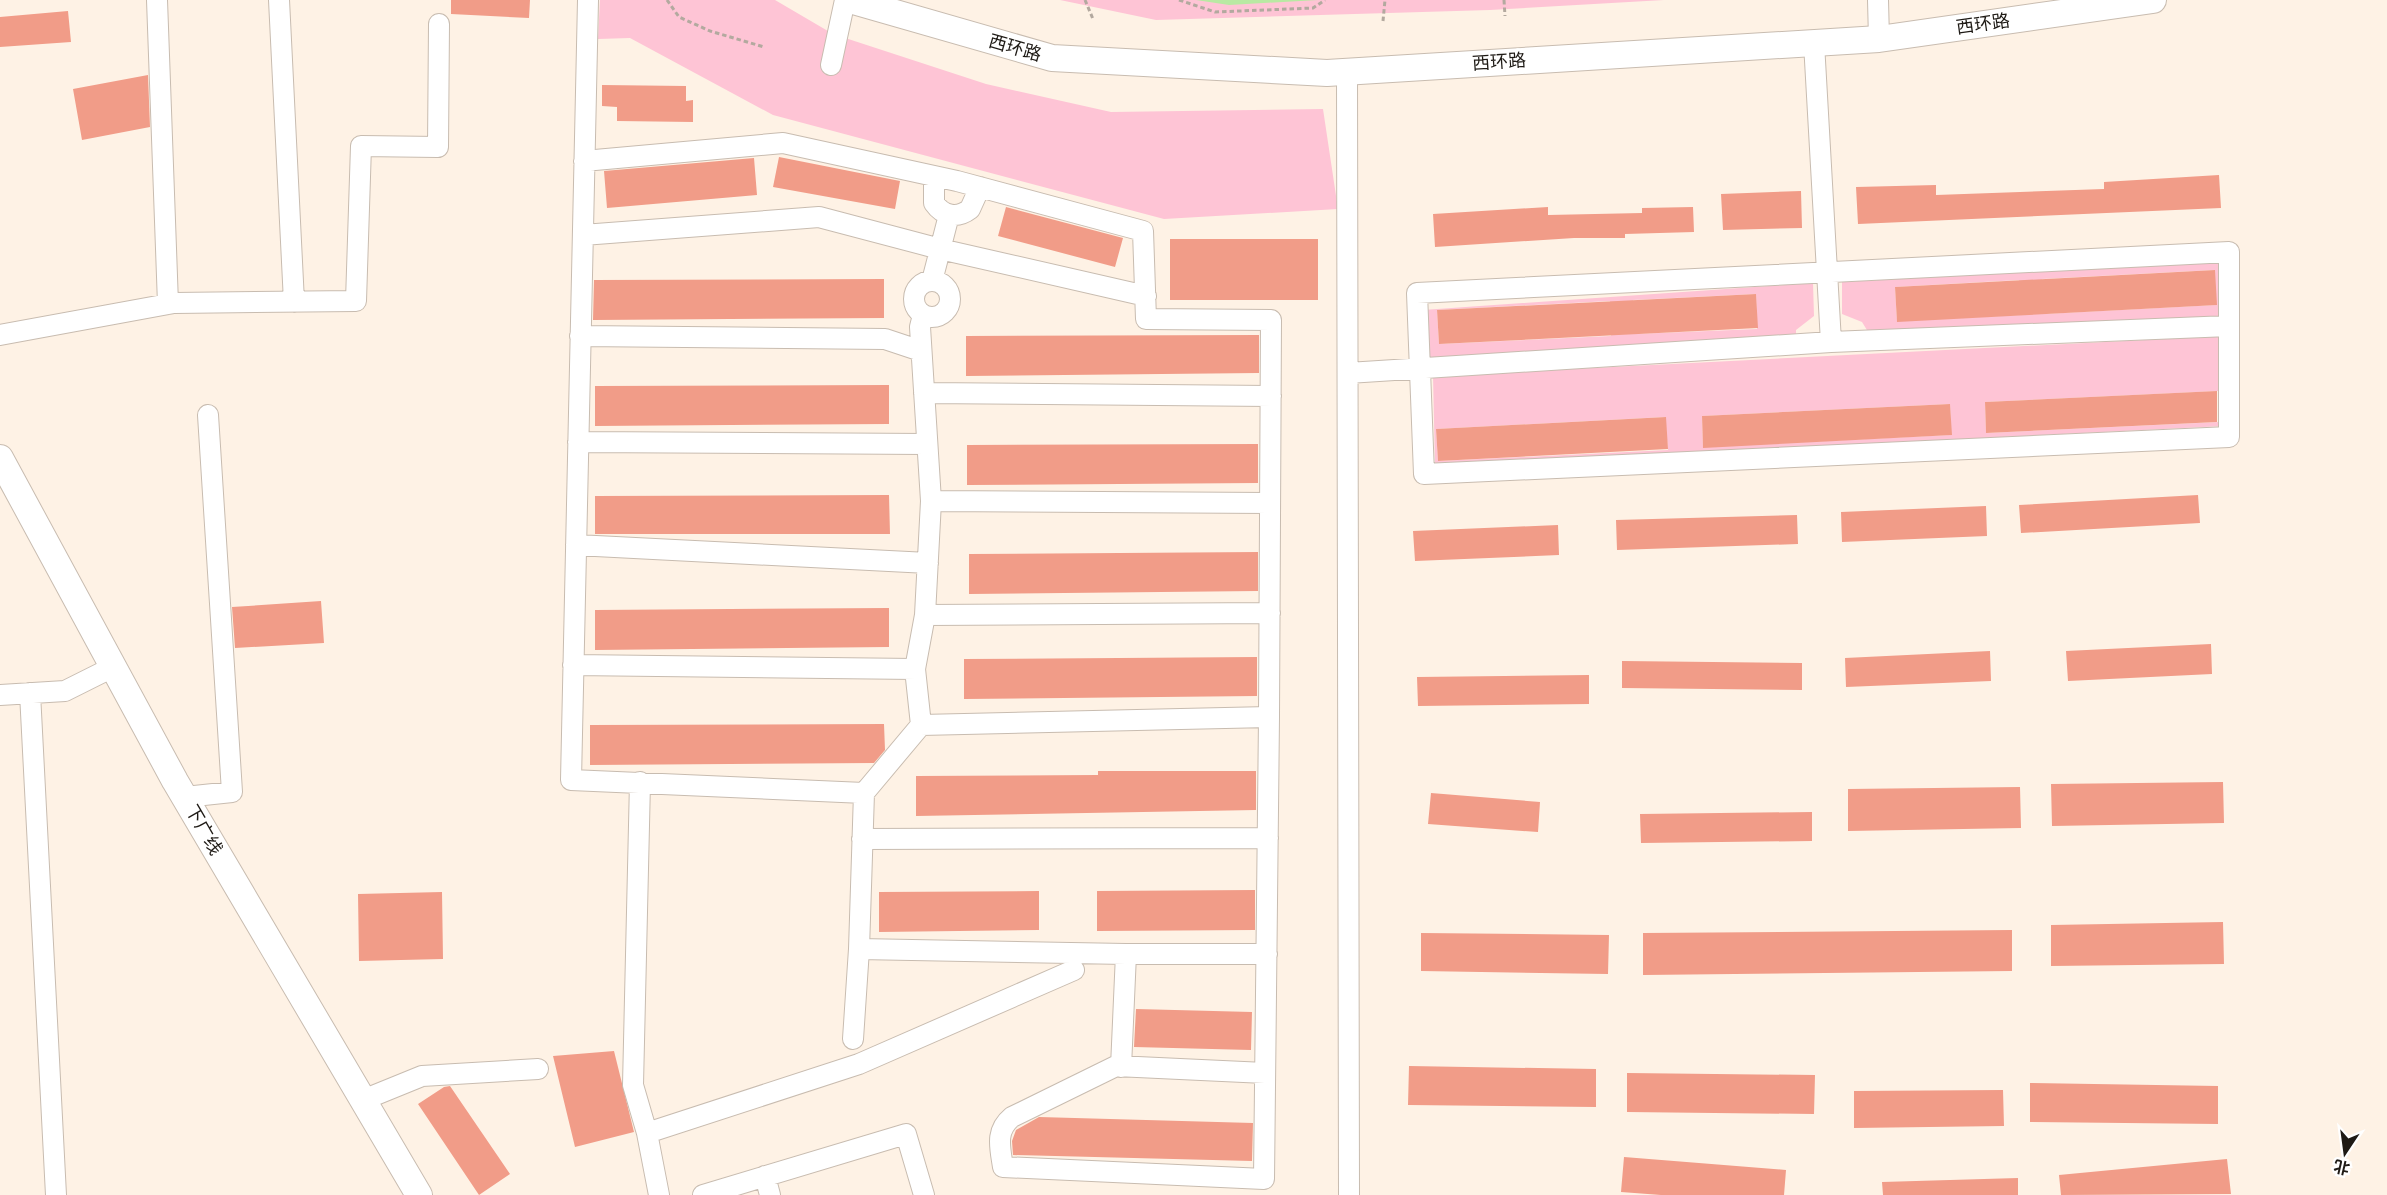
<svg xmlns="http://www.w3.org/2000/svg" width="2387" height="1195" viewBox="0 0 2387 1195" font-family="'Open Sans','Noto Sans SC',sans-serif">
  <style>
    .green { fill: #fec4d5; fill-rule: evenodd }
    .water { fill: #b9e9a3 }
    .building { fill: #f19c88 }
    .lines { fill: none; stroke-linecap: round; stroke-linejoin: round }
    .minor-casing { stroke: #c8bcb0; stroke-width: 22 }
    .major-casing { stroke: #c8bcb0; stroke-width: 28 }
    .path { stroke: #b3a99f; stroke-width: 3; stroke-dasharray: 4.5 3; stroke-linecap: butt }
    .minor { stroke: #fff; stroke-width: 20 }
    .major { stroke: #fff; stroke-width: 26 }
    .labels { text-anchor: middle; stroke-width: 6; stroke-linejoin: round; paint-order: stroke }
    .street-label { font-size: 18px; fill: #1e1a15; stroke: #fff }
  </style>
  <rect width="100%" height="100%" fill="#fef2e5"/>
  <path class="green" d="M600,0H775L833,34L986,84L1111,112L1323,109L1338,209L1164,219L773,115L630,38L598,39Z
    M1060,0H1664L1490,10L1156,20Z
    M2222,261V318L1870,335L1862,322L1842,314V282ZM2214,270L2216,305L2044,314L2042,279ZM2019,280L2021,315L1897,321L1895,287Z
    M1813,283L1814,316L1796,330V338L1436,360L1424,353L1423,310ZM1756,294L1757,329L1635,334L1633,300ZM1610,301L1611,336L1439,344L1437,310Z
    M2223,336L2224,426L1435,465L1433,376ZM2218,391L2219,422L1986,433L1985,402ZM1950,404L1951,435L1703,447L1702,416ZM1665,417L1668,450L1438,461L1436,429Z"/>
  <path class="water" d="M1196,0H1318L1229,5Z"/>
  <path class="building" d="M451,0H530L529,18L451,14Z
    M68,11L71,42L0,47V17Z
    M148,75L150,127L82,140L73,89Z
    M602,85L686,86V101L693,100V122L617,121V107L602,106Z
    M779,157L900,181L895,209L773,187Z
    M754,158L757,195L607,208L604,171Z
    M2219,175L2221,208L1858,224L1856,187L1936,185V195L2104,189V182Z
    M1801,191L1802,228L1723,230L1721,194Z
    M1006,207L1123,238L1115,267L998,236Z
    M1548,207V215L1642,213V208L1693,207L1694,232L1625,234V238H1574L1435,247L1433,214Z
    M1170,239H1318V300H1170Z
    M2215,270L2217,305L1897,322L1895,287Z
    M884,279V318L593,320L594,280Z
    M1756,294L1758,328L1439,344L1437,310Z
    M1259,335V373L966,376V336Z
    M889,385V424L595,426V386Z
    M2217,391V422L1986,433L1985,402Z
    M1950,404L1952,435L1703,448L1702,416Z
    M1666,417L1668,449L1438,461L1436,429Z
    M1258,444V483L967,485V445Z
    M889,495L890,534H595V496Z
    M2198,495L2200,523L2021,533L2019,505Z
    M1986,506L1987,536L1842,542L1841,512Z
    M1797,515L1798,544L1617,550L1616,520Z
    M1558,525L1559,555L1415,561L1413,531Z
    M1258,552V591L969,594V554Z
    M321,601L324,643L235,648L232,607Z
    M889,608V647L595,650V610Z
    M2211,644L2212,674L2068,681L2066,651Z
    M1990,651L1991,681L1846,687L1845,658Z
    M1257,657V696L964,699V659Z
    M1622,661L1802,663V690L1622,688Z
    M1589,675V704L1418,706L1417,677Z
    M884,724L885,750L874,763L590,765V725Z
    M1098,771H1256V810L916,816V776L1098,775Z
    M2223,782L2224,823L2052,826L2051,784Z
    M2020,787L2021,828L1848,831V789Z
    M1431,793L1540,802L1538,832L1428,824Z
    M1812,812V841L1641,843L1640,814Z
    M1255,890V930L1097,931V891Z
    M1039,891V930L879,932V892Z
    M442,892L443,959L359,961L358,894Z
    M2223,922L2224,964L2051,966V925Z
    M2012,930V971L1643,975V933Z
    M1421,933L1609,935L1608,974L1421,971Z
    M1136,1009L1252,1012L1251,1050L1134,1047Z
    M614,1051L634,1132L575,1147L553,1056Z
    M1409,1066L1596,1069V1107L1408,1105Z
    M1627,1073L1815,1075L1814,1114L1627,1112Z
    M2030,1083L2218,1086V1124L2030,1122Z
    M450,1086L510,1174L479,1195L418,1104L444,1087Z
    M2003,1090L2004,1126L1854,1128V1091Z
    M1039,1117L1253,1123L1252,1161L1013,1155L1012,1141L1016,1130Z
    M1624,1157L1786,1170L1784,1195H1661L1621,1192Z
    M2227,1159L2231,1194L2061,1195L2059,1175Z
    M2018,1178V1195H1883L1882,1182Z"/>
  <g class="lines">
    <defs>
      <path id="minor" d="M157,0L168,304
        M279,0L294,302
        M588,0L571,780L864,793L921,725L915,669L925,615L931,501L920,327L923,315
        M1878,0L1879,39
        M1814,43L1831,342
        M831,65L845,0
        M1347,72L1349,1195
        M584,161L783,143L957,181L1143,231L1146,319L1271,320L1269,717
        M934,176V203C943,216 957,219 970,209L980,187
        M583,235L819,217L940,249L1146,296
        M2229,252V437L1424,474L1417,293Z
        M932,281L949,215
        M914 299a18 18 0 1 1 36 0a18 18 0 1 1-36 0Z
        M0,335L174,303L356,301L361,146L438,147L439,24
        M580,336L885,339L921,351
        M1348,373L1831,342L2229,326
        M924,393L1271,396
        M578,442L927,444
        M931,501L1270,503
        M576,545L928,563
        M925,615L1270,613
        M573,665L915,669
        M30,693L56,1195
        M0,695L65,691L113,667
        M921,725L1269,717L1264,1179L1003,1167C1000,1147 995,1131 1012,1117L1116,1066L1265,1073
        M640,782L633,1085L647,1133L659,1195
        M185,797L232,792L208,415
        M862,839L1268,838
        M859,949L864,793
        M853,1039L859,949L1126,954
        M1121,1067L1126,954H1267
        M363,1100L422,1076L538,1069
        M647,1133L859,1064L1074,970
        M765,1176L770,1195
        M703,1195L906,1134L924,1195"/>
      <path id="major" d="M850,0L1052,58L1327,73L1879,39L2153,0
        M0,458L175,781L419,1195"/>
    </defs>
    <use href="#minor" class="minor-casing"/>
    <use href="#major" class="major-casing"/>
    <path class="path" d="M667,0L679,17L710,31L764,47
      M1085,0L1093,19
      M1179,0L1215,12L1313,8L1325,0
      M1504,0L1505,16
      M1383,21L1385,0"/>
    <use href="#minor" class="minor"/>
    <use href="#major" class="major"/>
  </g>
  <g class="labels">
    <g class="street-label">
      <text transform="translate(1983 24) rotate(-8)" y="6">西环路</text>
      <text transform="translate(1015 48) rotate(16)" y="6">西环路</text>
      <text transform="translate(1499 62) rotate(-4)" y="6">西环路</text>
      <text transform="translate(204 830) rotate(60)" y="6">下广线</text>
    </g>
  </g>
  <g transform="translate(2345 1153) rotate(193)" stroke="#ffffff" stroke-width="4.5" paint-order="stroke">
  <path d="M0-4.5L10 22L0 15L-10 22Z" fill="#1e1a15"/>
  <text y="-9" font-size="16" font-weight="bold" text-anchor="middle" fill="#1e1a15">北</text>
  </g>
</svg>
